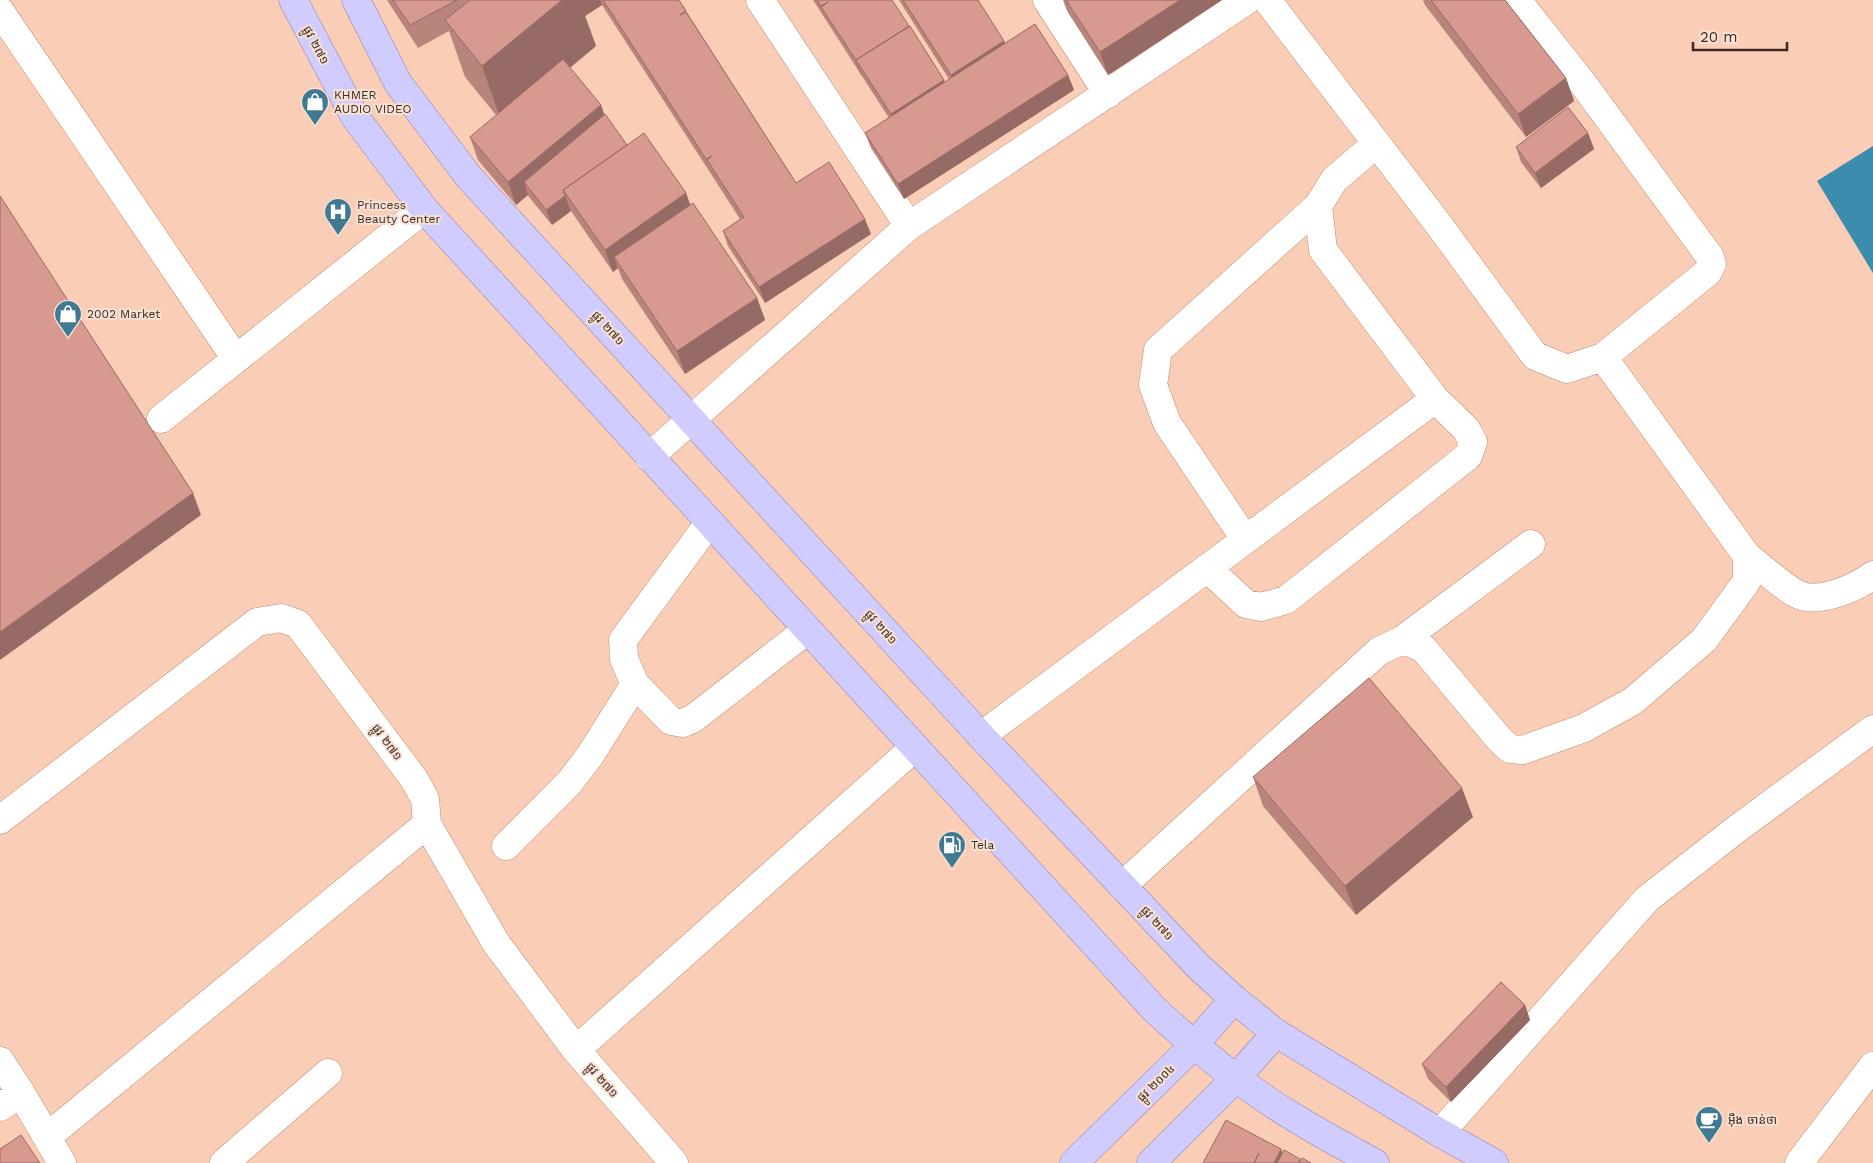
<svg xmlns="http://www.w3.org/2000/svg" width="1873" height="1163" viewBox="0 0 1873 1163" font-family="'Work Sans','Noto Sans Khmer',sans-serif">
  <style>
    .water { fill: #3b8cad }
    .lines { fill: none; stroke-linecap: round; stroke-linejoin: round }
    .minor-casing { stroke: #c18c71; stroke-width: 29 }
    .major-casing { stroke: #8b7eb0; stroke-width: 29 }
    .minor { stroke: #fff; stroke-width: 28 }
    .major { stroke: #d1ccfe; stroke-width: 28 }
    .wall { fill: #b9847c }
    .shaded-wall { fill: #966b65 }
    .building { fill: #d79990; stroke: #966b65 }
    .labels { text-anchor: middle; stroke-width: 4; stroke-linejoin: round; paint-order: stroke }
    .street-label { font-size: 12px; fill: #402b20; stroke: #f7e0d4 }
    .poi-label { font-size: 12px; fill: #402b20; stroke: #f7e0d4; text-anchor: start }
  </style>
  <rect width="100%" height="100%" fill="#facdb6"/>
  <path class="water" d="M1873,146V273L1817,181Z"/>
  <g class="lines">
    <defs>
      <path id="minor" d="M760,0L909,226
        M1047,0L1108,94
        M1267,0L1439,225L1535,356L1567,369L1603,357L1708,272L1712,264L1710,257L1584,85L1517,0
        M0,11L236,359
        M161,419L424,209
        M649,457L909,226L1247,0
        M709,523L623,640L624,659L635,684L671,721L683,723L694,718L807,630
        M1245,539L1167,423L1153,385L1158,350L1318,206
        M1747,556C1761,567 1782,586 1797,594C1817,605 1856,588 1873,575
        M1207,568L1246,604L1261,607L1286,600L1468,456L1473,442L1466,429L1435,399
        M1402,640L1531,544
        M981,736L1435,399L1323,250L1318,206L1334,180L1376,144
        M0,820L257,622L281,618L298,624L414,779L425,799L427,824L496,943L576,1050L674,1163
        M506,846L569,783L589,757L635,684
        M1122,886L1379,651L1402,640L1423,648L1500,740L1510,749L1523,750L1584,728L1633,701L1704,640L1747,581V556L1603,357
        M576,1050L914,748
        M0,1061L21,1093L62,1163
        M0,1107L21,1093
        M1440,1133L1647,899L1738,828L1873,729
        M47,1137L427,824
        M224,1163L328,1073
        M1799,1163L1873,1066"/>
      <path id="major" d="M293,0L355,117L424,209L1154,1009C1197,1049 1242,1086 1292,1116C1319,1133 1347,1148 1375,1163
        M356,0L398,83L468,176L981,736L1198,966L1234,999L1276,1033L1440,1133L1494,1163
        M1074,1163L1194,1045L1234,999
        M1151,1163L1236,1078L1276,1033"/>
    </defs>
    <use href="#minor" class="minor-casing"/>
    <use href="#major" class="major-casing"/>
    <use href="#minor" class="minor"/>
    <use href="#major" class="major"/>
  </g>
  <path class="wall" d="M387,0H679L796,183L871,234L765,303L728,246L723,231L740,219L602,5L585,16L596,46L570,68L601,105L604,114L627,145L686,193L690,205L757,298L765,320L685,374L622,279L618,268L613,272L571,211L552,225L529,197L528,195L516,205L478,160L470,137L496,115L465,77L449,31L418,48Z
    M813,0H892L945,82L949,79L899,0H978L1005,43L1068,75L1074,90L904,199L871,148L865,133L889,118Z
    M1063,0H1222L1108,75L1067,11Z
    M1423,0H1505L1566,78L1574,101L1526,137L1425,5Z
    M1588,133L1594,149L1541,188L1521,162L1516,147Z
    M1253,777L1473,817L1356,915L1263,806Z
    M1525,1005L1530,1020L1451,1102L1428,1079L1422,1064Z"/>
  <path class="shaded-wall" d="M562,0H600L602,5L585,16L596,46L502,123L482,66Z
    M1180,0H1222L1108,75L1100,52Z
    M909,26L914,41L856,60L862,75H861L856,60Z
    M1004,41L1010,57L957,91L951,75Z
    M1068,75L1074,90L904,199L898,184Z
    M1566,78L1574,101L1526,137L1518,114Z
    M944,80L950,95L896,129L891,114Z
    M601,105L609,128L524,182L528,195L516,205L508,182Z
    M1588,133L1594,149L1541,188L1535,173Z
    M686,193L694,215L614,257L618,268L613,272L605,250Z
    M565,196L571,211L552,225L546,210Z
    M865,219L871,234L765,303L759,287Z
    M757,298L765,320L685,374L677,351Z
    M193,493L201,515L0,660V632Z
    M1462,788L1473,817L1356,915L1345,886Z
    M1525,1005L1530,1020L1451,1102L1446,1087Z
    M1281,1149L1286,1163H1274Z"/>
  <path class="building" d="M393,0H457L410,25Z
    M470,0H562L482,66L445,20Z
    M603,0H679L686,11L680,15L686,12L796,183L829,162L865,219L759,287L723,231L744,217L707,160L712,156L706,159Z
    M817,0H892L909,26L856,60L821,7L828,2L821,6Z
    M903,0H978L1004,41L951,75Z
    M1066,0H1180L1100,52Z
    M1431,0H1505L1566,78L1518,114Z
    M1035,24L1068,75L898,184L865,133Z
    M910,26L944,80L891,114L856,60Z
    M563,59L601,105L508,182L470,137Z
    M1568,107L1588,133L1535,173L1516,147Z
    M605,114L627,145L563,190L565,196L546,210L524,182Z
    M644,133L686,193L605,250L563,190Z
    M0,196L193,493L0,632Z
    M693,203L757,298L677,351L614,257Z
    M1369,678L1462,788L1345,886L1253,777Z
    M1501,982L1525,1005L1446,1087L1422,1064Z
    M1226,1120L1281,1149L1274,1163H1254L1259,1153L1254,1163H1203Z
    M21,1135L40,1163H0V1149Z
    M1284,1150L1300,1159L1298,1163H1277Z
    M1302,1158L1311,1163H1299Z"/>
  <defs>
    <symbol id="shop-pin" viewBox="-11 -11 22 30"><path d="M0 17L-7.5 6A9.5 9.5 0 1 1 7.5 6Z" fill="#3f7992" stroke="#f7e0d4"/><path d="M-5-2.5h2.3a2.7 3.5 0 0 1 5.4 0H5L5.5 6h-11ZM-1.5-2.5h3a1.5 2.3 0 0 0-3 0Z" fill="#fff"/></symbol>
    <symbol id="hospital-pin" viewBox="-11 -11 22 30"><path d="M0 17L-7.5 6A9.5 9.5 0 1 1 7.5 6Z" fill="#3f7992" stroke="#f7e0d4"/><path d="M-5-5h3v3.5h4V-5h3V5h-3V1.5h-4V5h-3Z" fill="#fff"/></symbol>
    <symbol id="fuel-pin" viewBox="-11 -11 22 30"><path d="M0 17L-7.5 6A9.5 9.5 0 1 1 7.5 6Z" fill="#3f7992" stroke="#f7e0d4"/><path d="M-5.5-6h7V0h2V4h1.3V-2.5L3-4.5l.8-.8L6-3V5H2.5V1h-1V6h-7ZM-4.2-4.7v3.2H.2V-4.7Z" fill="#fff"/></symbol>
    <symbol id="cafe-pin" viewBox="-11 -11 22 30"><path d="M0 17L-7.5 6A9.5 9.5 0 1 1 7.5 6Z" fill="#3f7992" stroke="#f7e0d4"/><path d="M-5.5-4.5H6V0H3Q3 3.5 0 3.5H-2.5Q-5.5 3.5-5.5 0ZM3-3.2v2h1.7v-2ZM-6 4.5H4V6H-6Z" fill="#fff"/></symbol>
  </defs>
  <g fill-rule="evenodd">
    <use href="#shop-pin" x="299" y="86" width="32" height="43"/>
    <use href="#hospital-pin" x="322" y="196" width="32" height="43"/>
    <use href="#shop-pin" x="52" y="298" width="32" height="43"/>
    <use href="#fuel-pin" x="936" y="829" width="32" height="43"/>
    <use href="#cafe-pin" x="1693" y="1104" width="32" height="43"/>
  </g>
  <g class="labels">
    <g class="street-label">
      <text transform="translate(316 45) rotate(62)" y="4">ផ្លូវ ២៧១</text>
      <text transform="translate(608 328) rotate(47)" y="4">ផ្លូវ ២៧១</text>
      <text transform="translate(881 627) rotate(48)" y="4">ផ្លូវ ២៧១</text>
      <text transform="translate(387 742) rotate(53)" y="4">ផ្លូវ ២៧១</text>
      <text transform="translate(1157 923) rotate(47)" y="4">ផ្លូវ ២៧១</text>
      <text transform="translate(602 1080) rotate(49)" y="4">ផ្លូវ ២៧១</text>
      <text transform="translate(1156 1083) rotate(-45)" y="4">ផ្លូវ ២០០៤</text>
    </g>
    <g class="poi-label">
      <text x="334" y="99">KHMER<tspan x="334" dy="14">AUDIO VIDEO</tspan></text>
      <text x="357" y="209">Princess<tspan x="357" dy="14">Beauty Center</tspan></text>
      <text x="87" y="318">2002 Market</text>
      <text x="971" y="849">Tela</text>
      <text x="1728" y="1124">អ៊ឹង ចាន់ថា</text>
    </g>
  </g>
  <path d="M1693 42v8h94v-8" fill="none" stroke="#402b20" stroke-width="2.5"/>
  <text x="1700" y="42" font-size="15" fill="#402b20" stroke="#f7e0d4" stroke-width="4" paint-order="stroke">20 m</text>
</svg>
